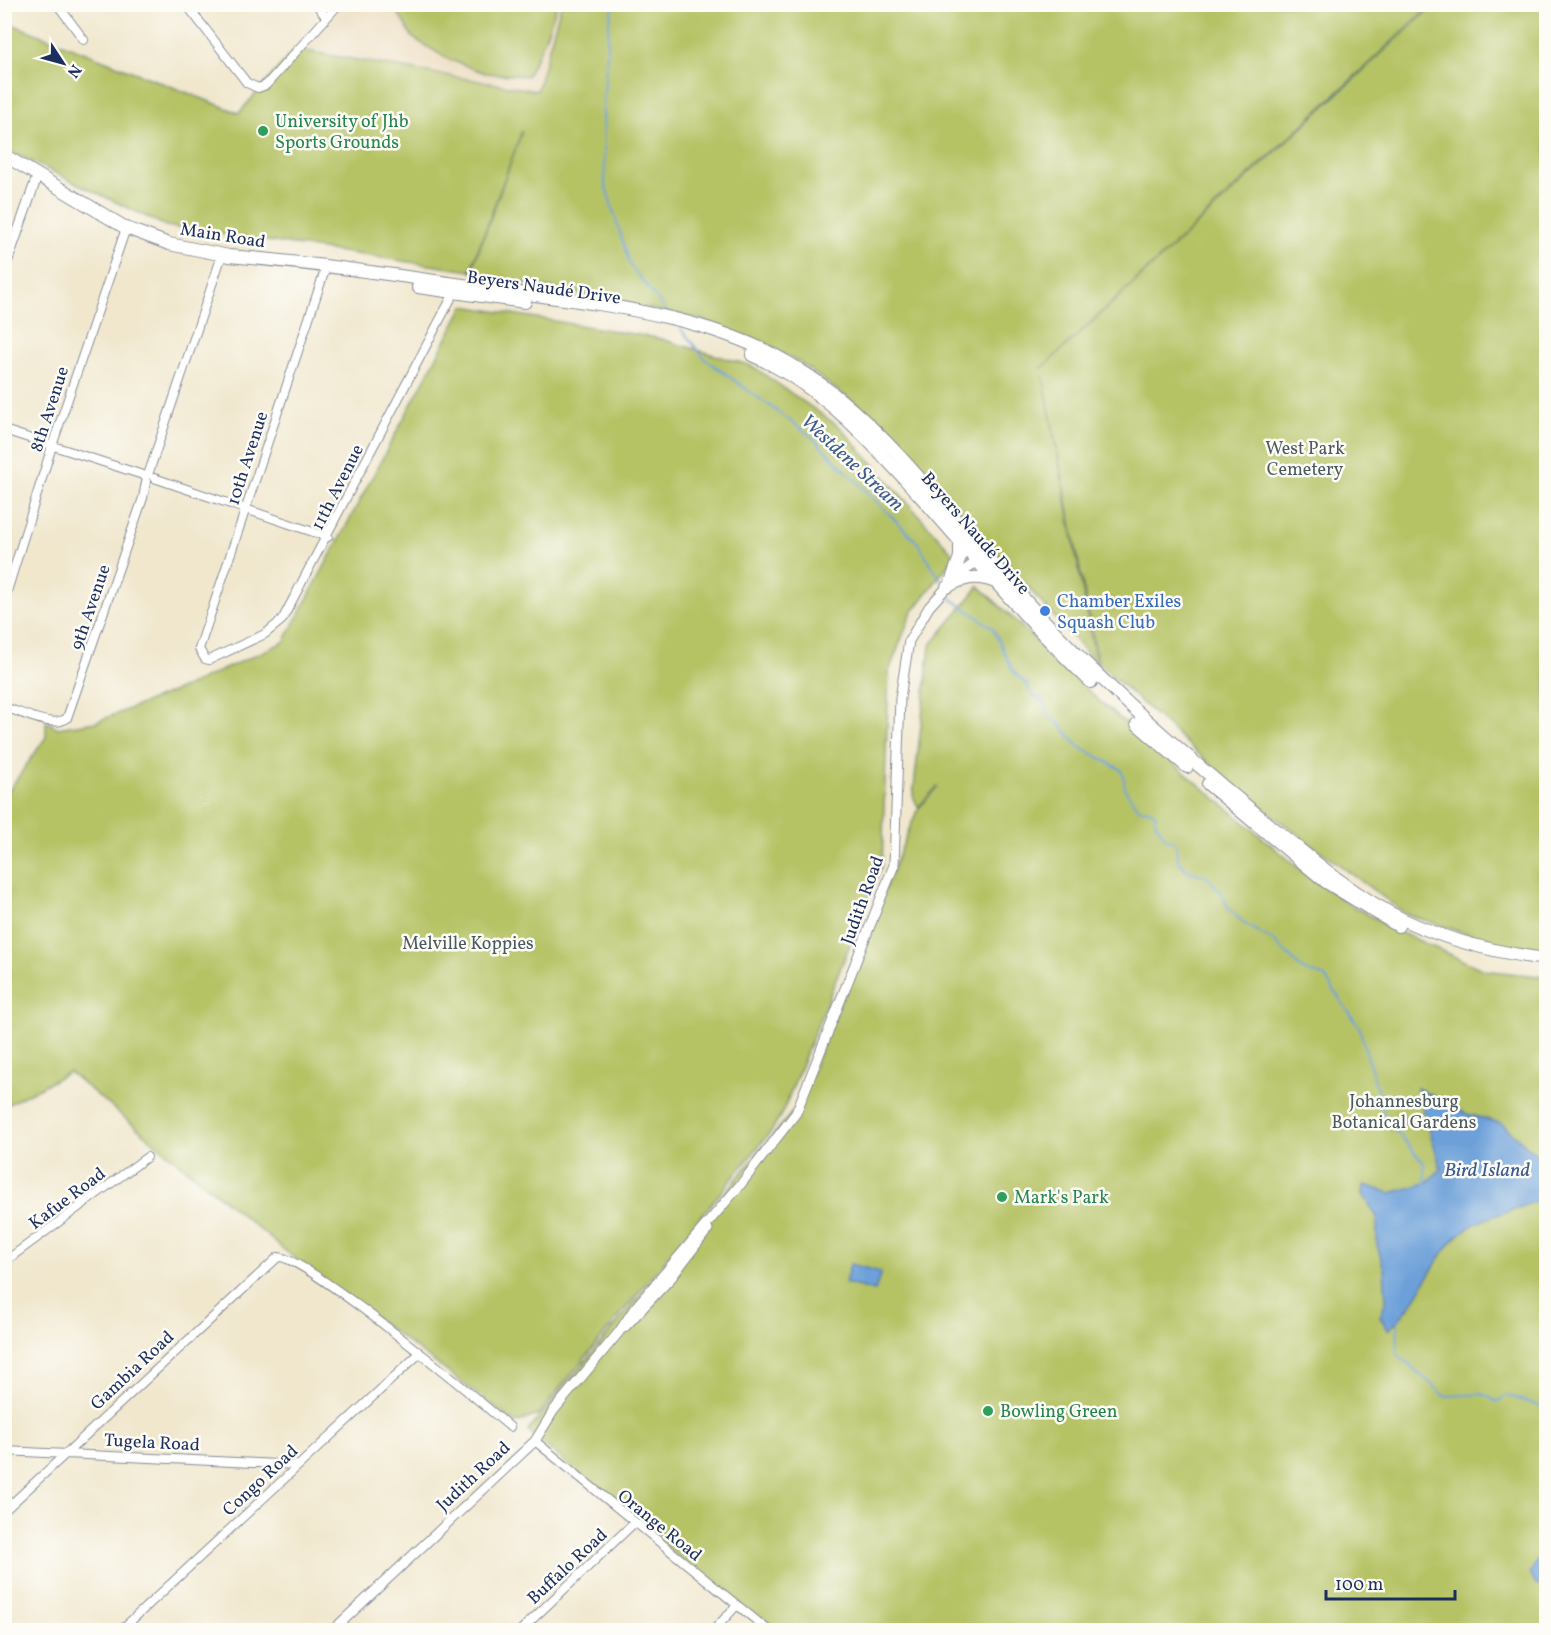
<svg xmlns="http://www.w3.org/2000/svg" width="1551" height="1635" viewBox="0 0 1551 1635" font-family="Vollkorn,serif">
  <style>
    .built { fill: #ead9ba }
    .green { fill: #b5c365; stroke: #687962; stroke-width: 1.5 }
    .water { fill: #6da0d9; stroke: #44689c; stroke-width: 1.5 }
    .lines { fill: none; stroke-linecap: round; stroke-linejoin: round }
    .stream { stroke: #6da0d9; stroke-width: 2 }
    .minor-casing { stroke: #868b96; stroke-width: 10 }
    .tertiary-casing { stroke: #868b96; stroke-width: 11 }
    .primary-casing { stroke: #868b96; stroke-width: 14 }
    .minor { stroke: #fff; stroke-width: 8 }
    .tertiary { stroke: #fff; stroke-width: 9 }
    .primary { stroke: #fff; stroke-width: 12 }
    .leisure-dot { fill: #2e9e5b; stroke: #fdfcf7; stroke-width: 2 }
    .shop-dot { fill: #3f7fe0; stroke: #fdfcf7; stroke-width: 2 }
    .labels { text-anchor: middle; stroke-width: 5; stroke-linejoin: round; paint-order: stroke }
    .leisure-label { font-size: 18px; fill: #27864d; stroke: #fdfcf7; text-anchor: start }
    .street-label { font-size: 18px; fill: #1b2f5e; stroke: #fdfcf7 }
    .park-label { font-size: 18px; fill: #495b60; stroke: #fdfcf7 }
    .shop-label { font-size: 18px; fill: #366cbe; stroke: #fdfcf7; text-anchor: start }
    .water-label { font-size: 20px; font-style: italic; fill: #3c5c8f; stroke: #fdfcf7 }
  </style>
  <rect width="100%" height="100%" fill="#fdfcf7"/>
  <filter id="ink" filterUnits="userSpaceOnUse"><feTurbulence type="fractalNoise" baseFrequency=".0167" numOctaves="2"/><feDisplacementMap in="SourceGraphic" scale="12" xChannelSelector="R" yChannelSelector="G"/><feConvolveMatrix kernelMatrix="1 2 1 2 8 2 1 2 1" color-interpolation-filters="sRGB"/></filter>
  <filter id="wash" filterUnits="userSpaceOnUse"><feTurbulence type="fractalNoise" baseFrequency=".008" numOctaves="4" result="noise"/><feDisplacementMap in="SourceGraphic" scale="24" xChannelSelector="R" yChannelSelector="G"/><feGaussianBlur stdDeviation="1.35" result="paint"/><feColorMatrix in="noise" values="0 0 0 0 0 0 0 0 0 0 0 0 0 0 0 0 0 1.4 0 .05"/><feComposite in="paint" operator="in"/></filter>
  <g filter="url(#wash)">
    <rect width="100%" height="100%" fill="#f0e7cd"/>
    <path class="built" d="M340,5H560L536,90L296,47Z"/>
    <path class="green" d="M393,5H557L544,41L527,76L485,73L448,59L413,38Z
      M561,5H1431L1041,369L1434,5H1546V950L1508,947L1406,914L1242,793L1098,663L1043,376L1096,663L875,418L800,363L760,342L699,319L471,272L522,131L470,271L166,226L5,149L4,21L239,113L295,49L537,91Z
      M464,306L657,338L752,366L841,428L955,556L911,614L889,671L882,865L783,1111L772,1130L538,1415L516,1423L288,1253L69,1072L5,1106V796L46,737V722L58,728L96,722L185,687L284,642Z
      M979,586L1097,699L1307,875L1354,907L1402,933L1484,970L1546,977V1630H770L732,1602L528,1431L799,1104L910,827L919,808L938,786L918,807L913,796L930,646Z"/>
    <path class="water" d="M1417,1088L1467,1114L1501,1123L1546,1163V1195C1521,1212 1486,1213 1461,1233C1430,1260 1420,1304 1388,1330L1380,1317L1386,1300L1384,1269L1377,1245V1217L1363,1194L1364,1185L1391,1193L1426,1183L1441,1169Z
      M850,1264L881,1272L875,1291L845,1283Z
      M1546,1521V1589L1535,1584L1530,1573L1538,1558Z"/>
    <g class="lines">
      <path class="stream" d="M614,4L609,23L603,110L605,184L630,265L666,311
        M681,329L705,359L811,436L918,543L940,579
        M950,598L993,628L1013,671L1027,685L1032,695L1043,701L1051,718L1059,723L1078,746L1120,769C1126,776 1123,780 1125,788C1127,795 1135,803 1140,809L1149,810L1156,814L1155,822L1165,837L1176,843L1178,861L1188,871L1206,876L1221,892L1229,909L1245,924L1274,941L1304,971L1324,976L1359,1027L1386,1120L1424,1163L1426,1185
        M1398,1321L1397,1354L1445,1396L1482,1394L1498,1402L1506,1395L1546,1408"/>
    </g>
  </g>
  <g filter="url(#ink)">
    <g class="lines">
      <defs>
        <path id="minor" d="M57,4L84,40
          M186,4L247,83L258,88L266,85L339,4
          M316,4L326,17
          M326,267L199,649L205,659L209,660L265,634L282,620L456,289
          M4,430L146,476
          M148,475L222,255
          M154,478L328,537
          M4,601L52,446L126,228
          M4,707C21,712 53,729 67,718L143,498L146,482
          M4,1262L147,1157
          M535,1441L768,1630
          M4,1451L297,1465
          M4,1511L278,1257C303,1254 481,1402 510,1427
          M121,1630L420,1353
          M521,1630L634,1523
          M714,1630L737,1605"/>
        <path id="tertiary" d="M4,271L38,174
          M624,1328L671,1278L708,1229
          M333,1630L535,1441L554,1410L619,1332L634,1309L741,1184L796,1113L894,865L900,698L909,641L929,607L957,576L981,558"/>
        <path id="primary" d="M4,155L126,228L169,244L229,256C312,263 395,275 477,287C583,303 707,310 800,370C879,419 946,511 1008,581C1085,669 1173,746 1264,820C1308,856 1352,895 1404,920C1447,940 1499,953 1546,959
          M418,287L525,302
          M752,355C822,386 870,441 921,497C977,560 1030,625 1091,682
          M951,582L960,557V541
          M947,587C964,577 977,575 995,582
          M1137,724L1187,767
          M1208,784L1326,882L1398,926"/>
      </defs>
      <use href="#minor" class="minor-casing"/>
      <use href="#tertiary" class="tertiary-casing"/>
      <use href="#primary" class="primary-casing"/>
      <use href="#minor" class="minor"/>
      <use href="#tertiary" class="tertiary"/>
      <use href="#primary" class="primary"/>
    </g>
  </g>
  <g class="leisure-dot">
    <circle cx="263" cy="131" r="6"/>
    <circle cx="1002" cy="1197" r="6"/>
    <circle cx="988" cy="1411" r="6"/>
  </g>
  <circle class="shop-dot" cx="1045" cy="611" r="6"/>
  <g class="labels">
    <g class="leisure-label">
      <text x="275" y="127">University of Jhb<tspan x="275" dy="21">Sports Grounds</tspan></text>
      <text x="1014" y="1203">Mark's Park</text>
      <text x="1000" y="1417">Bowling Green</text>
    </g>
    <g class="street-label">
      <text transform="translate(223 235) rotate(9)" y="6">Main Road</text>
      <text transform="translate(544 287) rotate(8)" y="6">Beyers Naudé Drive</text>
      <text transform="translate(49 409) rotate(-72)" y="6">8th Avenue</text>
      <text transform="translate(247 458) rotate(-72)" y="6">10th Avenue</text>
      <text transform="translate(337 487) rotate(-63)" y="6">11th Avenue</text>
      <text transform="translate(976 533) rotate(49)" y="6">Beyers Naudé Drive</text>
      <text transform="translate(90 607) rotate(-71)" y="6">9th Avenue</text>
      <text transform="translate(862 900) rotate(-70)" y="6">Judith Road</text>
      <text transform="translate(67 1198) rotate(-37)" y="6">Kafue Road</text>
      <text transform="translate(132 1370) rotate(-43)" y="6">Gambia Road</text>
      <text transform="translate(152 1442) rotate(3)" y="6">Tugela Road</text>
      <text transform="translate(473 1476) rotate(-43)" y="6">Judith Road</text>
      <text transform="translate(260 1480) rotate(-43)" y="6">Congo Road</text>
      <text transform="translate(660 1525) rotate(39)" y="6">Orange Road</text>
      <text transform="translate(567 1566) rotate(-43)" y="6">Buffalo Road</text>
    </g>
    <g class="park-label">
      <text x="1305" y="454">West Park<tspan x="1305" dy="21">Cemetery</tspan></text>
      <text x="468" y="949">Melville Koppies</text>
      <text x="1404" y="1107">Johannesburg<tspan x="1404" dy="21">Botanical Gardens</tspan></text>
    </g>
    <g class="shop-label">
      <text x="1057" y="607">Chamber Exiles<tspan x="1057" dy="21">Squash Club</tspan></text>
    </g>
    <g class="water-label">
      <text transform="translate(853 462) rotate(43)" y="7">Westdene Stream</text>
      <text x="1487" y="1176">Bird Island</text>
    </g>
  </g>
  <rect width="1551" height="1635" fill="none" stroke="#fdfcf7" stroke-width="24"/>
  <g transform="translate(63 63) rotate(126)" stroke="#fdfcf7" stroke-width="4.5" paint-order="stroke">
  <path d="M0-4.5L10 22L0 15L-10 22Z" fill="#1b2f5e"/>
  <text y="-9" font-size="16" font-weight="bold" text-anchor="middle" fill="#1b2f5e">N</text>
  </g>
  <path d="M1326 1590v9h129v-9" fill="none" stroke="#1b2f5e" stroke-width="3"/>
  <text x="1335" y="1590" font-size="18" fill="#1b2f5e" stroke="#fdfcf7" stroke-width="4.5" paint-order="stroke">100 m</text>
</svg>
